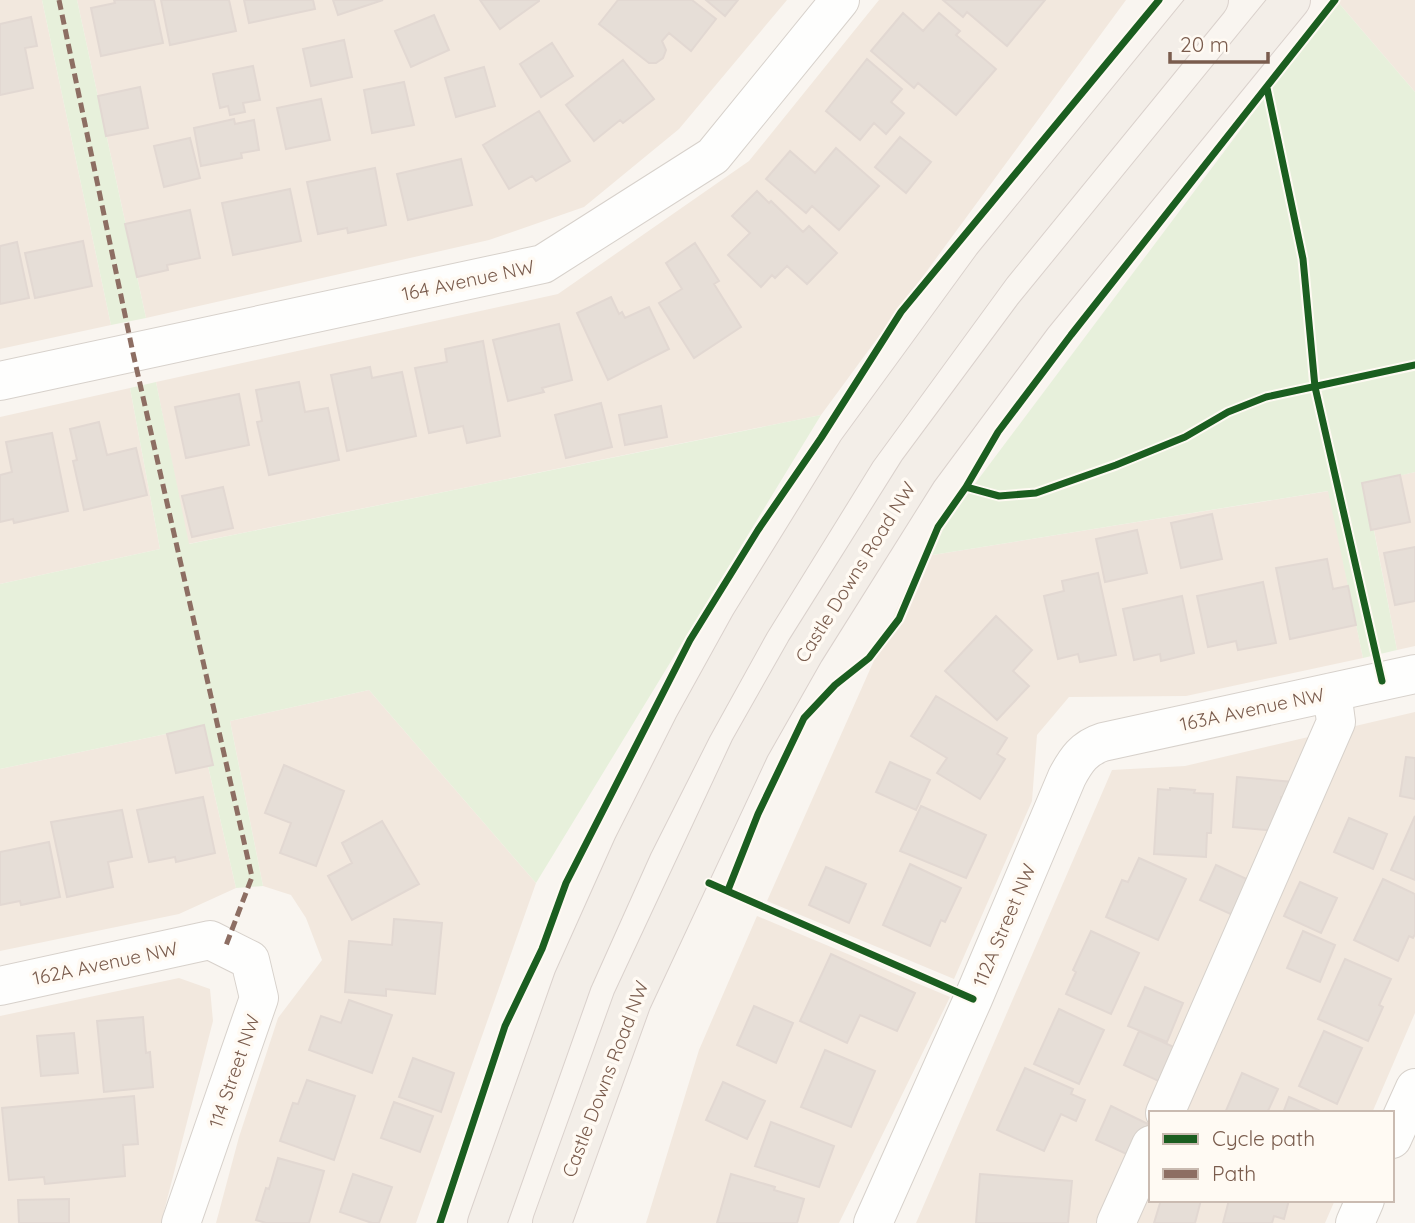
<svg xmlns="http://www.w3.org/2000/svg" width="1415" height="1223" viewBox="0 0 1415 1223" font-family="Quicksand,sans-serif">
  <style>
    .residential { fill: #f2e8de }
    .green { fill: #e7f0db }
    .building { fill: #e6ded7; stroke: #e2d8d2; stroke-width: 2 }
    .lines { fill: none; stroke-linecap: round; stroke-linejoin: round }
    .minor-casing { stroke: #d7d1cb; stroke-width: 40 }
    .major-casing { stroke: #dad1cc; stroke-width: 40 }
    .minor { stroke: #fefefd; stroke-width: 38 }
    .major { stroke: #f3eee8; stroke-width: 38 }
    .quiet { stroke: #8d6e63; stroke-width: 5; stroke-dasharray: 10 5; stroke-linecap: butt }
    .cycleway-casing { stroke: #fffaf3; stroke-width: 11 }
    .cycleway { stroke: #1b5e20; stroke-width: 7 }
    .labels { text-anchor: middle; stroke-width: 7; stroke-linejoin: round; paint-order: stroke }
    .street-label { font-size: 19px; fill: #7a5c4d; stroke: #fffaf3 }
  </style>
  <rect width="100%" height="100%" fill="#f9f5f0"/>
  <path class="residential" d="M0,0H42L111,325L0,349Z
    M77,0H787L679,129L584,207L489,240L146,318Z
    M879,0H1126L821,415L188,544L156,382L558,294L749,161Z
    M1338,0H1415V92L1337,1Z
    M130,388L160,549L0,584V417Z
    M1415,472V646L1397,650L1365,483Z
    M1329,491L1363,658L1186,696L1069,697L1037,735L1032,801L954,979L767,901L920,557Z
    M369,690L536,883L416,1223H216L239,1137L278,1018L322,960L306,918L291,895L263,886L230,721Z
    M1415,712V1013L1372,1113H1151V1200H1335L1325,1223H916L1112,770L1185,766Z
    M199,727L236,888L179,914L0,951V769Z
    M757,916L950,997L839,1223H646L699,1050Z
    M179,978L210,989L213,1021L161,1223H0V1016Z"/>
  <path class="green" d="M42,0H77L146,318L111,325Z
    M1337,1L1415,92V472L1365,484L1397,650L1363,658L1328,491L920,557Z
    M156,382L189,544L821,415L536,883L369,690L230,721L263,886L236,888L199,727L0,769V584L160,549L130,388Z"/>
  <path class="building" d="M114,0H154L163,43L101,56L91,8L115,3Z
    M161,0H229L236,31L170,45Z
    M244,0H313L315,9L249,23Z
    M333,0H383L338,15Z
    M480,0H539V1L500,29Z
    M618,0H692L716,19L691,51L669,33L662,41L666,50L663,58L656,63H649L599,24Z
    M706,0H738L725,16Z
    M943,0H1045L1007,46L967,12L963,17Z
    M903,13L923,31L939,13L960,31L956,35L996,69L956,115L918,83L914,88L871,51Z
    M434,15L449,50L411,67L395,31Z
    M31,17L37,46L25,48L33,88L0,95V24Z
    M344,40L352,77L311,86L303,49Z
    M552,43L573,76L541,97L520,64Z
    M867,59L902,89L891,102L904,113L886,134L874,123L860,140L826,111Z
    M623,60L654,99L623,123L620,120L594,141L566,105Z
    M253,66L260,100L243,103L245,112L230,115L228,106L220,108L213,74Z
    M484,67L495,106L456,117L445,78Z
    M404,82L414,125L372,133L364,90Z
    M140,87L148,128L106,136L98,96Z
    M321,99L330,140L286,149L277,108Z
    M539,111L570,161L536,181L532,176L509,189L483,145Z
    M234,119L235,124L254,120L259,150L241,153L242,158L201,166L194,128Z
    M900,137L931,162L906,193L875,167Z
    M190,138L200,178L164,187L154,146Z
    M836,148L879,186L839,230L812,206L806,213L766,179L790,151L815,173Z
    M461,159L472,205L408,220L397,174Z
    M375,168L386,225L348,233L347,228L318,234L307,182Z
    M290,189L301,241L233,255L222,203Z
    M757,191L769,203L771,201L803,232L809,226L837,253L807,284L787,266L775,278L772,275L761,287L728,255L750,233L732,216Z
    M190,210L200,258L167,265L168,270L137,277L125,224Z
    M83,241L92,286L35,298L25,253Z
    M17,242L29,298L0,304V246Z
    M695,243L719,281L714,284L741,327L694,358L659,303L682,289L666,263Z
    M611,297L619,314L622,312L625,318L649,307L669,349L608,380L577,313Z
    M559,324L572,380L542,388L544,392L508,401L493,340Z
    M483,341L500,436L467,443L463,426L429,433L415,368L447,362L445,349Z
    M370,367L372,378L402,372L416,436L347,451L331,375Z
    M299,382L305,412L328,408L339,460L269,475L257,422L262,421L256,390Z
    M239,394L249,445L186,458L175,407Z
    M601,403L612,447L566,458L555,415Z
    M661,406L667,437L625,445L619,415Z
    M99,422L107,455L136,448L147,495L84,510L73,461L77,460L70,429Z
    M52,433L68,511L14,523L13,519L0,522V475L12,472L6,442Z
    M1400,475L1410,522L1371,530L1362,483Z
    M223,487L233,528L192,537L182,496Z
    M1212,514L1222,559L1181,568L1171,523Z
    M1137,530L1147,573L1105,582L1096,539Z
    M1415,547V601L1395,605L1384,553Z
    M1327,559L1333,589L1348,586L1356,625L1290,639L1276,568Z
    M1098,573L1116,655L1080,662L1078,654L1058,659L1044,596L1064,591L1062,581Z
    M1263,582L1276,643L1238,650L1236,641L1208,647L1197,596Z
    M1182,596L1194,653L1161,661L1160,654L1134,660L1123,609Z
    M996,616L1032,650L1013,671L1029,686L997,720L945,671Z
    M936,696L1007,738L997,754L1005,759L980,799L937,773L947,758L911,736Z
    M204,725L213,765L176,773L167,734Z
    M1406,757L1415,758V799L1400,796Z
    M890,762L930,780L916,810L876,792Z
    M284,765L344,791L316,866L280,853L291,823L265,813Z
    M1237,777L1294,782L1293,797H1281L1279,831L1233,827Z
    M1170,788L1195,790L1194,793L1213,794L1211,833H1207L1206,857L1154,854L1158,789L1170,790Z
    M203,797L215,853L176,862L175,857L149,862L137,810Z
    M921,806L986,835L966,878L900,851Z
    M122,810L132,857L108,862L113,887L67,897L51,822Z
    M1415,816V880L1391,870Z
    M1349,818L1387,834L1373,869L1334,852Z
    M382,821L419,884L352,920L328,876L352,863L342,843Z
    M49,842L60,897L21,905L20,901L0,905V852Z
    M1139,858L1186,879L1158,940L1106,917L1122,880L1128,882Z
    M910,864L961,888L945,922L941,920L930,946L883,925Z
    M1216,865L1253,882L1237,917L1200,900Z
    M826,867L866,884L849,923L809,905Z
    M1383,879L1415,894V934L1413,938L1409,936L1398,961L1354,940Z
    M1300,882L1337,898L1321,933L1284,916Z
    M394,919L442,923L435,994L386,989V996L345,992L349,941L392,945Z
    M1091,931L1139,953L1111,1014L1066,994L1076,972L1073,970Z
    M1303,931L1335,945L1320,982L1287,968Z
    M831,954L915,993L897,1031L860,1015L847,1043L800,1021Z
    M1345,959L1391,979L1379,1005L1383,1007L1368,1041L1318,1019Z
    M1145,987L1183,1003L1167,1042L1128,1026Z
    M349,1000L392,1015L372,1073L309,1050L321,1016L341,1023Z
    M754,1006L793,1023L776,1063L737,1045Z
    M1059,1009L1104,1030L1079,1084L1034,1064Z
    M143,1017L146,1053L150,1052L153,1087L104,1092L97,1021Z
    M1139,1031L1180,1050L1165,1084L1124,1065Z
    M1324,1031L1362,1048L1337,1104L1299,1086Z
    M74,1033L78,1073L41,1076L37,1036Z
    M825,1050L875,1071L851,1127L801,1107Z
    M413,1058L454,1073L441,1112L399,1097Z
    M1025,1068L1073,1089L1071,1094L1085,1100L1076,1121L1061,1114L1044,1151L997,1130Z
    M1242,1073L1278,1089L1267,1113H1225Z
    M307,1080L355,1096L334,1160L280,1141L293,1103L298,1104Z
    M723,1082L765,1101L747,1139L706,1120Z
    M134,1096L138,1144L123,1145L125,1176L45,1184L44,1177L9,1180L2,1108Z
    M1289,1097L1325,1113H1283Z
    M394,1102L433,1116L420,1152L381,1138Z
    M1111,1106L1148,1124L1133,1157L1096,1140Z
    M771,1122L834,1146L819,1187L755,1166Z
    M278,1158L324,1171L309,1223H266L256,1220L266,1188L269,1189Z
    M353,1174L392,1187L379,1223H372L340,1212Z
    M731,1174L775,1187L774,1190L804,1199L797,1223H717Z
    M980,1174L1072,1181L1068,1223H976Z
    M69,1199V1223H19L18,1200Z
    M1161,1200H1201L1195,1223H1154Z
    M1229,1200H1289L1284,1219L1274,1216L1272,1223H1223Z"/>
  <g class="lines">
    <defs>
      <path id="minor" d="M0,381L543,264L713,156L840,0
        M0,986L210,940L250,960L259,998L181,1223
        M1165,1113L1336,722L1332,692
        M1392,1139L1415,1088
        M873,1223L973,999L1067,777C1076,760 1084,748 1103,742L1415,674
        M1116,1223L1151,1145
        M1355,1223L1365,1200"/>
      <path id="major" d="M487,1223L573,980L633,846L693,727L750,624L857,451L992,266L1209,0
        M552,1223L632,1001L750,748L805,651L918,471L1033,316L1291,0"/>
    </defs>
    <use href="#minor" class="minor-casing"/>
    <use href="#major" class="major-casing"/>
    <use href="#minor" class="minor"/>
    <use href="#major" class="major"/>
    <path class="quiet" d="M59,0L133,353L252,877L225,948"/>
    <defs>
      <path id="cycleway" d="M1267,88L1303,259L1315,387L1382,681
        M966,487L999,496L1036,493L1116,465L1185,437L1228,412L1266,397L1415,365
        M709,883L973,999
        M728,890L758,814L804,718L835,685L869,658L899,619L938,527L966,487L998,432L1071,335L1335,0
        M440,1223L505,1026L542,949L566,883L690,640L758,530L821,438L901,312L1159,0"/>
    </defs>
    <use href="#cycleway" class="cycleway-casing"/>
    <use href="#cycleway" class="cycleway"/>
  </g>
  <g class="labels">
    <g class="street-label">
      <text transform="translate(468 280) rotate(-12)" y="7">164 Avenue NW</text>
      <text transform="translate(855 572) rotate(-58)" y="7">Castle Downs Road NW</text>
      <text transform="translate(1252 709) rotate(-12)" y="7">163A Avenue NW</text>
      <text transform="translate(1004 925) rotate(-67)" y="7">112A Street NW</text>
      <text transform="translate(105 963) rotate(-12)" y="7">162A Avenue NW</text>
      <text transform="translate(234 1071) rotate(-71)" y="7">114 Street NW</text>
      <text transform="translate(605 1079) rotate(-69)" y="7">Castle Downs Road NW</text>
    </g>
  </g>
  <rect x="1149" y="1111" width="245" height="91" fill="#fffaf3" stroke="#cabbb1" stroke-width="2"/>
  <rect x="1163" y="1134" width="35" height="10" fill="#1b5e20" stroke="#cabbb1" stroke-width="2"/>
  <text x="1212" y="1146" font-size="21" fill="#7a5c4d">Cycle path</text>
  <rect x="1163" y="1169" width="35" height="10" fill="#8d6e63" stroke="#cabbb1" stroke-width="2"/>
  <text x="1212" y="1181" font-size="21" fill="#7a5c4d">Path</text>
  <path d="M1170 52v10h98v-10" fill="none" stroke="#7a5c4d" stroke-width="3.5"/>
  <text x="1180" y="52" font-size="21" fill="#7a5c4d" stroke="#fffaf3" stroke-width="5" paint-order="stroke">20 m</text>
</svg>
